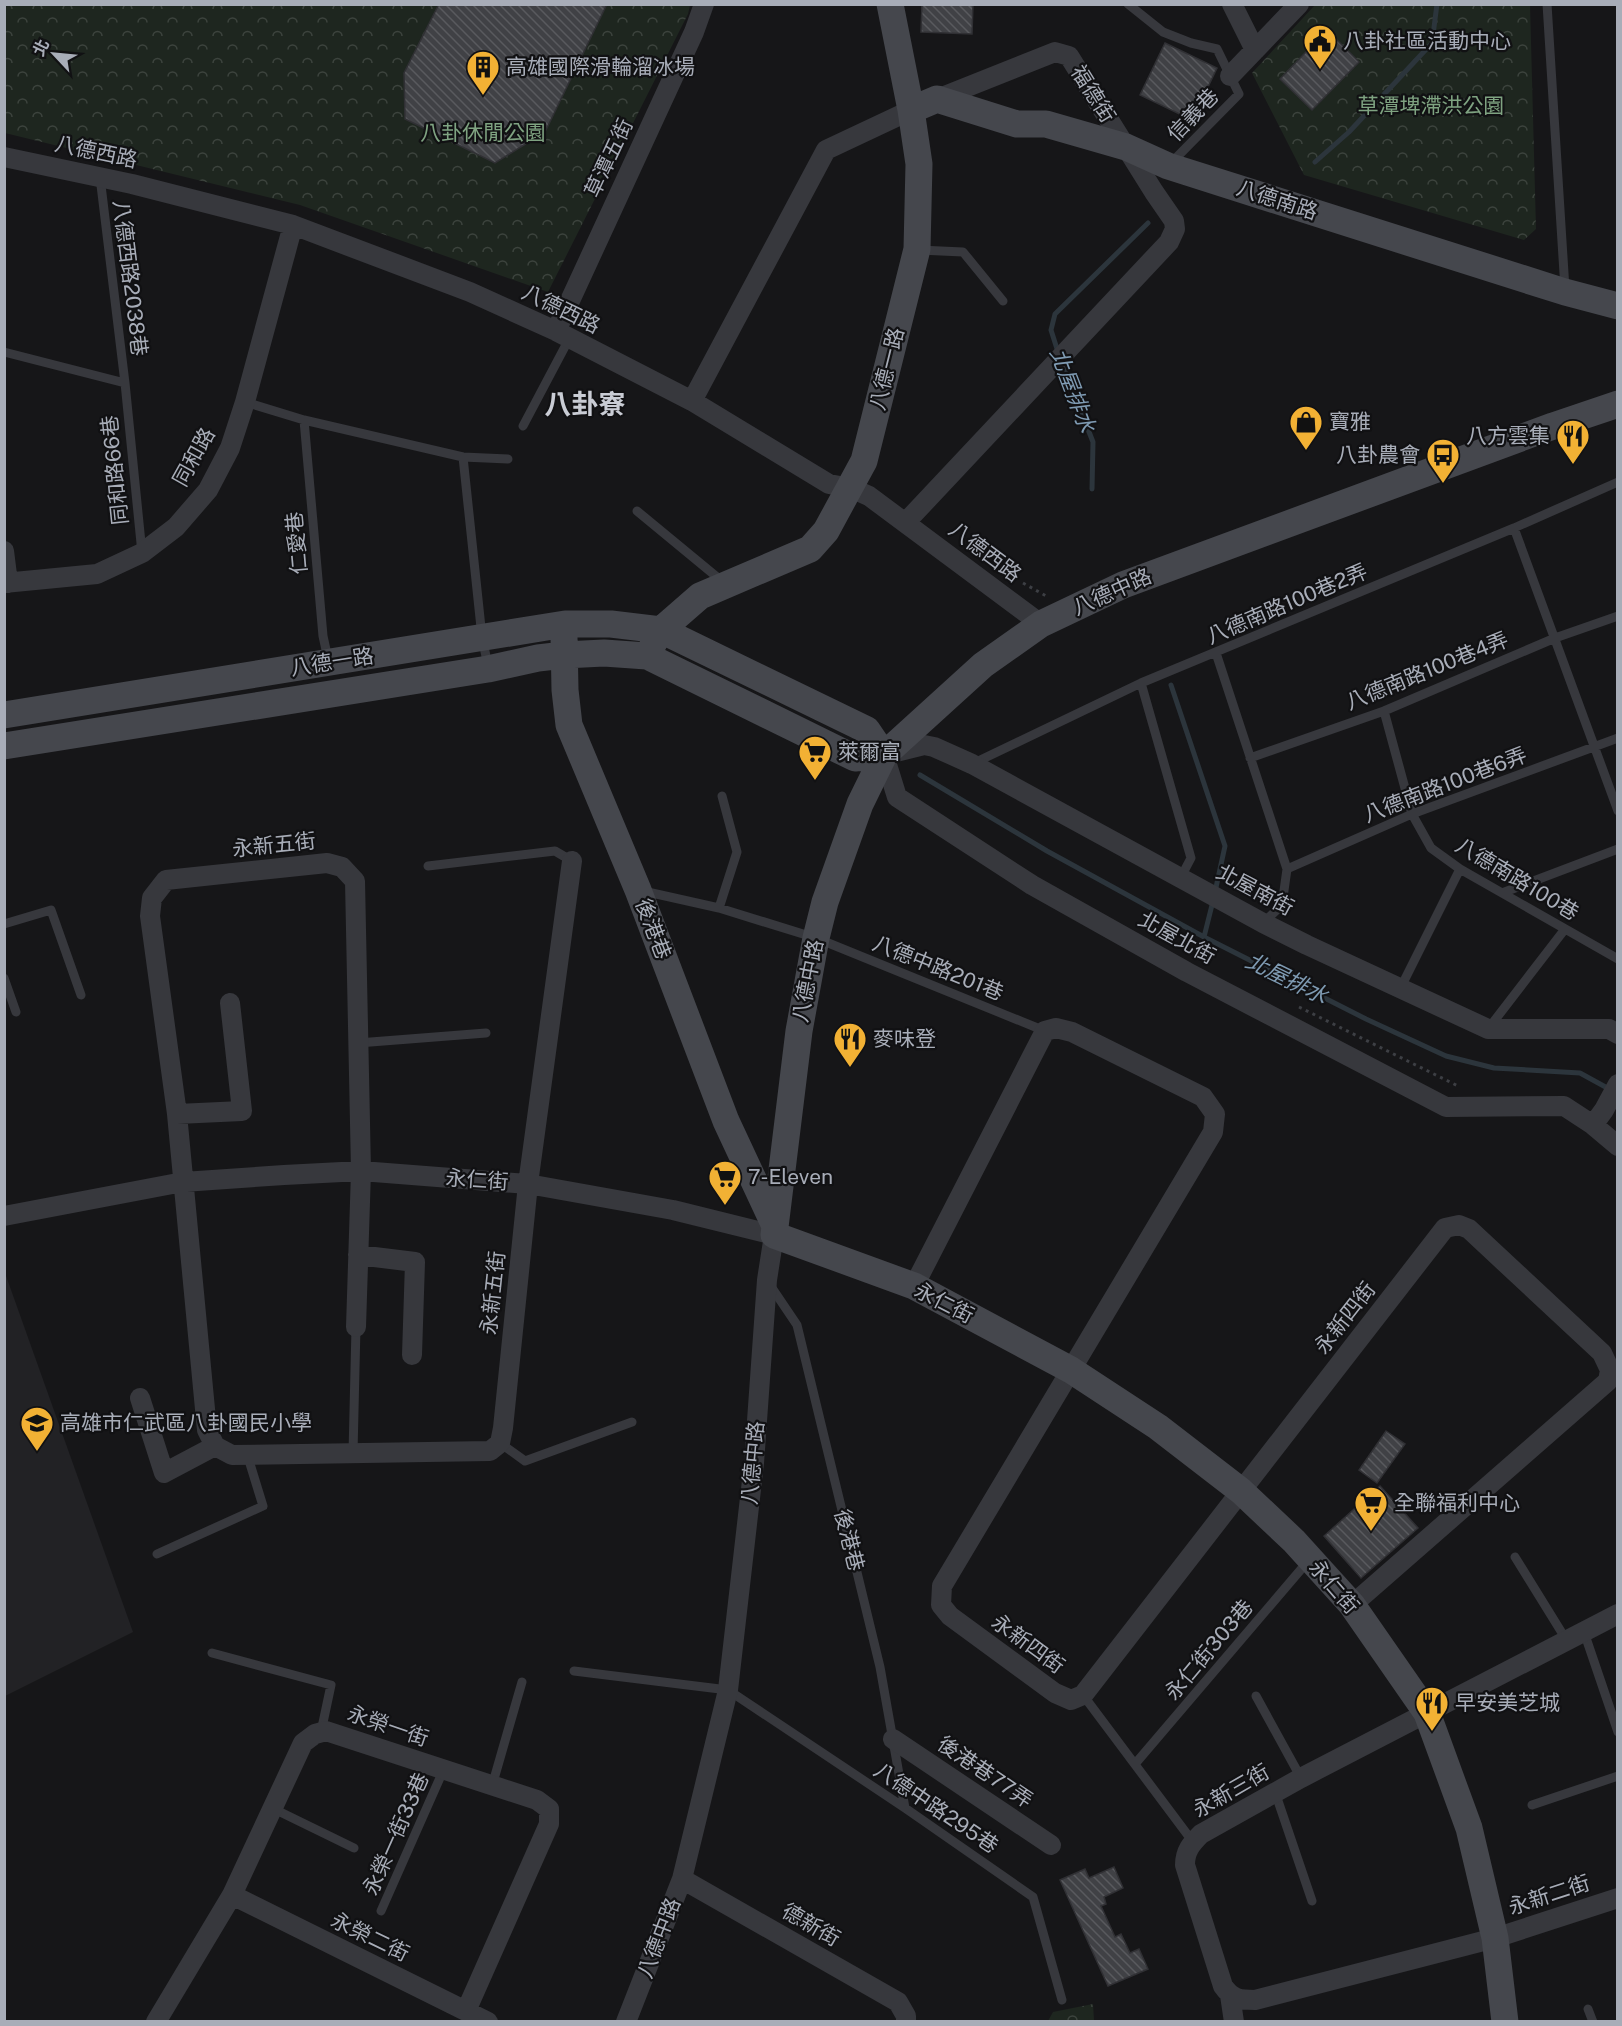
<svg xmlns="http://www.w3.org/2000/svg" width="1622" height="2026" viewBox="0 0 1622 2026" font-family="'Public Sans','Noto Sans TC',sans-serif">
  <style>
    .built { fill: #222225 }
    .forest { fill: url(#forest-crowns) }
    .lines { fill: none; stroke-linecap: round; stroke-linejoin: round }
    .stream { stroke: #2c353c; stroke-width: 5 }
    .building { fill: url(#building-back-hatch); stroke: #303034; stroke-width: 1.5 }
    .path { stroke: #3d3f44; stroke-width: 3; stroke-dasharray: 3 4.5; stroke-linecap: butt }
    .lane { stroke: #37383d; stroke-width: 9 }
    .street { stroke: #37383d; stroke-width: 20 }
    .secondary { stroke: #45474d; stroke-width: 27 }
    .labels { text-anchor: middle; stroke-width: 4.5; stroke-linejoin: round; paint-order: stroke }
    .poi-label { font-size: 21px; fill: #a8adb8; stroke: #111113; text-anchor: start }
    .street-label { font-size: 21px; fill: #a8adb8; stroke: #111113 }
    .park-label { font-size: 21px; fill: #7fa381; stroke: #111113 }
    .water-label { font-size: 22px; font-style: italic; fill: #7f9bb3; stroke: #111113 }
    .district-label { font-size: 27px; font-weight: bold; fill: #c9ccd4; stroke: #111113 }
  </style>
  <defs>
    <pattern id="forest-crowns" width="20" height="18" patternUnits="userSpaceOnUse" patternTransform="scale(1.5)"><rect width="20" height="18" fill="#1e261f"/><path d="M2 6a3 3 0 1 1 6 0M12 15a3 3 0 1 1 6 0" fill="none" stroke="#3c433d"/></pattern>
    <pattern id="building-back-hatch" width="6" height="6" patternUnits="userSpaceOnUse" patternTransform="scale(1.5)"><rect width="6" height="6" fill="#404145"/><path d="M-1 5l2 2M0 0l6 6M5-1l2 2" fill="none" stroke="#595a5e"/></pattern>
  </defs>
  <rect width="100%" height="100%" fill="#161618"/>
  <path class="built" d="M5,1273L133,1632L5,1696H4Z"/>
  <path class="forest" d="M5,5H690L688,14L548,292L300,205L5,133Z
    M1315,5H1530L1536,229L1524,240L1304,175L1252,73Z
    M1093,2004L1094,2021H1048L1053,2012Z"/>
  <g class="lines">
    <path class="stream" d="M1315,162L1349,132L1432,43L1437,4
      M1058,352L1051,330L1055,314L1148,223
      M1062,363L1093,442L1092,489
      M1171,685L1225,846L1215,892
      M920,775L1047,851L1204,937L1366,1019L1446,1056L1494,1068L1580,1073L1611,1090
      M1204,937L1213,901"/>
  </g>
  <path class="building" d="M439,4H607L545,132L495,163L405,119L404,73Z
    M922,4H973L972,34L921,32Z
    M1327,30L1359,62L1312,110L1280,79Z
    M1165,43L1217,68L1192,120L1140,95Z
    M1386,1431L1405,1444L1377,1483L1359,1470Z
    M1380,1486L1418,1528L1361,1578L1324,1536Z
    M1114,1867L1123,1888L1104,1897L1106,1904L1101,1906L1115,1937L1121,1934L1130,1953L1139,1949L1148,1969L1108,1986L1060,1880L1085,1869L1089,1878Z"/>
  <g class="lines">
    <path class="path" d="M1023,583L1048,597
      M1299,1007L1460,1087"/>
    <path class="lane" d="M1128,4L1163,32L1191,43L1217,49L1239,94L1172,162
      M1547,4L1565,289
      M100,177L125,383L142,553
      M919,250L963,252L1003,301
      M4,352L125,383
      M245,402L304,420L463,457L508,459
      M304,420L323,636L328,659
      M523,426L569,339
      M463,457L482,637L488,666
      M637,511L723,582
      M1514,528L1618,811
      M1216,653L1287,869L1282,905L1263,923
      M1141,683L1191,858L1181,877
      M1384,711L1412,814L1431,848L1460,869L1618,959
      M1250,758L1384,711L1555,638L1618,616
      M972,764L1141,683L1514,528L1618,482
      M428,866L555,851L572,861
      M1287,869L1412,814L1618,738
      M643,891L719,908L816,938L1045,1031
      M1502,893L1618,849
      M719,908L737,852L722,796
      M4,924L51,910L81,995
      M4,978L16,1012
      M1401,987L1460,869
      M1488,1029L1565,929
      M358,1043L486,1033
      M770,1285L797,1325L880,1667L905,1808
      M500,1443L525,1461L632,1422
      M353,1453L356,1327
      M157,1554L263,1506L247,1454
      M1515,1557L1567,1641
      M1584,1632L1618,1732
      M212,1653L331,1685L321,1732
      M574,1671L728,1690L905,1808L1033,1897L1062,2000
      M1083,1695L1193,1842
      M1256,1696L1301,1778
      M1135,1764L1309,1560
      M492,1786L522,1682
      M1275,1792L1312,1901
      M1532,1805L1618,1776
      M272,1808L354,1848
      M381,1911L443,1771
      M1588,2009L1593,2022"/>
    <path class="street" d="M1232,4L1255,50
      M1230,76L1299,4
      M4,157L132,184L293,225L470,292L556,331L692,401L829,484L851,488L869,496L1041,624
      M556,331L694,32L704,4
      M692,401L826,150L911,110
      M906,522L1169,242L1175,229L1174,221L1154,192L1069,56L1055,52L937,99
      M4,551L8,583
      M4,583L97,574L142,553L176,527L208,490L230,448L245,402L293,225
      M1618,1034L1609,1029H1488L1307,945L1263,923L972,764L934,747L924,745L884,755L897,797L1032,885L1187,972L1446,1107L1564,1106L1593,1125L1618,1146
      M177,1114L242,1111L230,1003
      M1593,1125L1604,1110L1618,1084
      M4,1216L183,1182L284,1175L361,1171L528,1184L673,1210L774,1235L767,1280L754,1463L728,1690L682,1879L626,2022
      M358,1255L415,1262L412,1355
      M914,1286L1045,1031L1056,1028L1072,1032L1203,1097L1215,1114L1213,1132L942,1586L941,1605L950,1616L1055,1693L1071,1700L1083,1695L1445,1228L1459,1225L1469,1229L1602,1353L1610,1370L1608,1381L1352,1605
      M356,1327L361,1171L355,881L342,867L327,863L166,880L152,898L150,916L177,1114L207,1430L215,1446L232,1455L490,1451L500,1443L503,1428L528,1184L572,861
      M140,1398L164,1473L215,1446
      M1618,1614L1301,1778L1201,1834C1191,1844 1185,1851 1185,1865L1223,1986C1232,1999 1239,2000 1255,2000L1495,1938L1618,1898
      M893,1739L1051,1845
      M682,1879L898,2002L906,2016V2022
      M232,1895L488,2022
      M1230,1995L1234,2022
      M156,2022L232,1895L303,1743L315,1734L326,1731L537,1800L549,1809V1824L466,2011"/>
    <path class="secondary" d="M911,110L937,99L1017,124H1046L1126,147L1168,166L1565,292L1618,306
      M564,637L565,690L569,725L638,890L726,1121L775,1226
      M653,644L661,630L700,596L810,549L826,531L864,461L917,249L919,164L911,110L890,4
      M4,715L565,624H611L661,630L867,730L884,755
      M4,746L488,669L538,658L564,655L604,653L647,656L855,758L884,755
      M1505,2022L1495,1938L1469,1828L1427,1713L1352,1605L1294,1541L1241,1491L1158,1427L1071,1370L914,1286L774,1235L799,1031L816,938L825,902L860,804L884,755L983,665L1041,624L1123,585L1553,426L1618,404"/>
  </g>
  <defs>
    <symbol id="civic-pin" viewBox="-11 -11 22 30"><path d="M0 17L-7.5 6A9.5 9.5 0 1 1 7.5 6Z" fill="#f2b134" stroke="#111113"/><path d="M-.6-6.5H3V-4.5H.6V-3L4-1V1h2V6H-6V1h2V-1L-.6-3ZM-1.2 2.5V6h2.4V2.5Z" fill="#111"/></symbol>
    <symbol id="building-pin" viewBox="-11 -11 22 30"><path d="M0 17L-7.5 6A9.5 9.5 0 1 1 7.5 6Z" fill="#f2b134" stroke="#111113"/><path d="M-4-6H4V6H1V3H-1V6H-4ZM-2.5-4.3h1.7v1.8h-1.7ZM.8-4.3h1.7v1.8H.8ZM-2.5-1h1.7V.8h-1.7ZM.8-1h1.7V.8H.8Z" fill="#111"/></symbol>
    <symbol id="shop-pin" viewBox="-11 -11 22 30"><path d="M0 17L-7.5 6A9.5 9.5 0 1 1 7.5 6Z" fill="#f2b134" stroke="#111113"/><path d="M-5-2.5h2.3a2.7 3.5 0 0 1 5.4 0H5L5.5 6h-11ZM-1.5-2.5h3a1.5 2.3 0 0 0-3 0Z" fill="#111"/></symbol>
    <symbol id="restaurant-pin" viewBox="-11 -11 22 30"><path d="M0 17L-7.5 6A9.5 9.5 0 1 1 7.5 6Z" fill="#f2b134" stroke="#111113"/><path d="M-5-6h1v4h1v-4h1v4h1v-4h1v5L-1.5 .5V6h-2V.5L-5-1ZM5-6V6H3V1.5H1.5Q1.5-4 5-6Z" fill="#111"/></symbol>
    <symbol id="bus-pin" viewBox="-11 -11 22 30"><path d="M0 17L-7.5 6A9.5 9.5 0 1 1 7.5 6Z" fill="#f2b134" stroke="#111113"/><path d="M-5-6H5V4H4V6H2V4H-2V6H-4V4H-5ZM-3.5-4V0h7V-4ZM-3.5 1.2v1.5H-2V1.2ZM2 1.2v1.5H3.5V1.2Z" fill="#111"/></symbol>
    <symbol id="supermarket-pin" viewBox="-11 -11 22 30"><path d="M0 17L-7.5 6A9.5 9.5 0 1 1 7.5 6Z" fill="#f2b134" stroke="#111113"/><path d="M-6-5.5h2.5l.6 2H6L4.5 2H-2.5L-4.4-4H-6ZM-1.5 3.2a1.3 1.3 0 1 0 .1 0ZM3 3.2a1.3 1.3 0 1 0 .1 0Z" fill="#111"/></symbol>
    <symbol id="school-pin" viewBox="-11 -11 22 30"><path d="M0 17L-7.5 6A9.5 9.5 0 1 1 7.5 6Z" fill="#f2b134" stroke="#111113"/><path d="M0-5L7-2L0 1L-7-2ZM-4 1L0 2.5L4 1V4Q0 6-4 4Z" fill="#111"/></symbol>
  </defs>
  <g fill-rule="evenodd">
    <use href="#civic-pin" x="1301" y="22" width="38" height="52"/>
    <use href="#building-pin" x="464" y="48" width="38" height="52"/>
    <use href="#shop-pin" x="1287" y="403" width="38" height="52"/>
    <use href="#restaurant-pin" x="1554" y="417" width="38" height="52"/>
    <use href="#bus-pin" x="1424" y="436" width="38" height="52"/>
    <use href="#supermarket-pin" x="796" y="733" width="38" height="52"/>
    <use href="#restaurant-pin" x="831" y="1020" width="38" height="52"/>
    <use href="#supermarket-pin" x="706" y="1158" width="38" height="52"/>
    <use href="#school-pin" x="18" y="1404" width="38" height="52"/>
    <use href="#supermarket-pin" x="1352" y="1484" width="38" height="52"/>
    <use href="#restaurant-pin" x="1413" y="1684" width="38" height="52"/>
  </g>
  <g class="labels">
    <g class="poi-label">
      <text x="1343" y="48">八卦社區活動中心</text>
      <text x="506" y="74">高雄國際滑輪溜冰場</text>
      <text x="1329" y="429">寶雅</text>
      <text x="1550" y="443" text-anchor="end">八方雲集</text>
      <text x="1420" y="462" text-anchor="end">八卦農會</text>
      <text x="838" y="759">萊爾富</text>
      <text x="873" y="1046">麥味登</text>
      <text x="748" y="1184">7-Eleven</text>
      <text x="60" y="1430">高雄市仁武區八卦國民小學</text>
      <text x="1394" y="1510">全聯福利中心</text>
      <text x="1455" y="1710">早安美芝城</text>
    </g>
    <g class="street-label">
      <text transform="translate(1093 94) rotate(58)" y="7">福德街</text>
      <text transform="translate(1193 115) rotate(-46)" y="7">信義巷</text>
      <text transform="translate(96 152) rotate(12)" y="7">八德西路</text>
      <text transform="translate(609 158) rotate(-65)" y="7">草潭五街</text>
      <text transform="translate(1277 200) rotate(18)" y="7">八德南路</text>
      <text transform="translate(130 278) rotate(83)" y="7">八德西路2038巷</text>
      <text transform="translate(561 309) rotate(26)" y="7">八德西路</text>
      <text transform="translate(887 369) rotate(-76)" y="7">八德一路</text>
      <text transform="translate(194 457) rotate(-61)" y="7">同和路</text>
      <text transform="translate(115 470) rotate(-96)" y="7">同和路66巷</text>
      <text transform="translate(297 543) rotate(-95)" y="7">仁愛巷</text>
      <text transform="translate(985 552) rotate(37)" y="7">八德西路</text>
      <text transform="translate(1112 592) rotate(-24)" y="7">八德中路</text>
      <text transform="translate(1287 604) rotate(-23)" y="7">八德南路100巷2弄</text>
      <text transform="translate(332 662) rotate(-9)" y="7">八德一路</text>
      <text transform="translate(1427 671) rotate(-22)" y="7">八德南路100巷4弄</text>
      <text transform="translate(1445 785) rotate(-21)" y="7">八德南路100巷6弄</text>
      <text transform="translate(274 845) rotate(-6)" y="7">永新五街</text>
      <text transform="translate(1517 879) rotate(31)" y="7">八德南路100巷</text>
      <text transform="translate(1255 890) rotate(28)" y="7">北屋南街</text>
      <text transform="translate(653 929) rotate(69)" y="7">後港巷</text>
      <text transform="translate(1177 938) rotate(29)" y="7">北屋北街</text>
      <text transform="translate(938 968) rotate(22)" y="7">八德中路201巷</text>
      <text transform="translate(808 981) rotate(-79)" y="7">八德中路</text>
      <text transform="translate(477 1180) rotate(4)" y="7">永仁街</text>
      <text transform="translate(493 1293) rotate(-84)" y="7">永新五街</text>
      <text transform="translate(944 1303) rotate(27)" y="7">永仁街</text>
      <text transform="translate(1345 1318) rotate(-52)" y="7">永新四街</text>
      <text transform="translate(753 1463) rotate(-85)" y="7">八德中路</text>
      <text transform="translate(849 1540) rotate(76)" y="7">後港巷</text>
      <text transform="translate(1334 1587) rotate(49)" y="7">永仁街</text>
      <text transform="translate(1028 1644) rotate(36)" y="7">永新四街</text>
      <text transform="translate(1209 1650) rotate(-50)" y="7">永仁街303巷</text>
      <text transform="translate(388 1726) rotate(19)" y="7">永榮一街</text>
      <text transform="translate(985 1772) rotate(34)" y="7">後港巷77弄</text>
      <text transform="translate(1231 1791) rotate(-30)" y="7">永新三街</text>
      <text transform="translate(936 1808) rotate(34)" y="7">八德中路295巷</text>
      <text transform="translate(396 1834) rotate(-66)" y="7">永榮一街33巷</text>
      <text transform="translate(1549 1895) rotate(-18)" y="7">永新二街</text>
      <text transform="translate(811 1925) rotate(30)" y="7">德新街</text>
      <text transform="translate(370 1937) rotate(26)" y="7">永榮二街</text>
      <text transform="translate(659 1938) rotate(-69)" y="7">八德中路</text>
    </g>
    <g class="park-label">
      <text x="1431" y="113">草潭埤滯洪公園</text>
      <text x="483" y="140">八卦休閒公園</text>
    </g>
    <g class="water-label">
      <text transform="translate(1073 390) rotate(69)" y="8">北屋排水</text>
      <text transform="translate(1287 978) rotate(26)" y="8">北屋排水</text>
    </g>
    <g class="district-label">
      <text x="585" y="414">八卦寮</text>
    </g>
  </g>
  <rect width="1622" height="2026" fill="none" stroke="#a8adb8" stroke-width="12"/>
  <g transform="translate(54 54) rotate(296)" stroke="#111113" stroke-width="4.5" paint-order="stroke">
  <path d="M0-4.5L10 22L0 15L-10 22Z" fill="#a8adb8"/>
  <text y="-9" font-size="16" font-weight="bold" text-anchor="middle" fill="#a8adb8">北</text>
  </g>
</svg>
